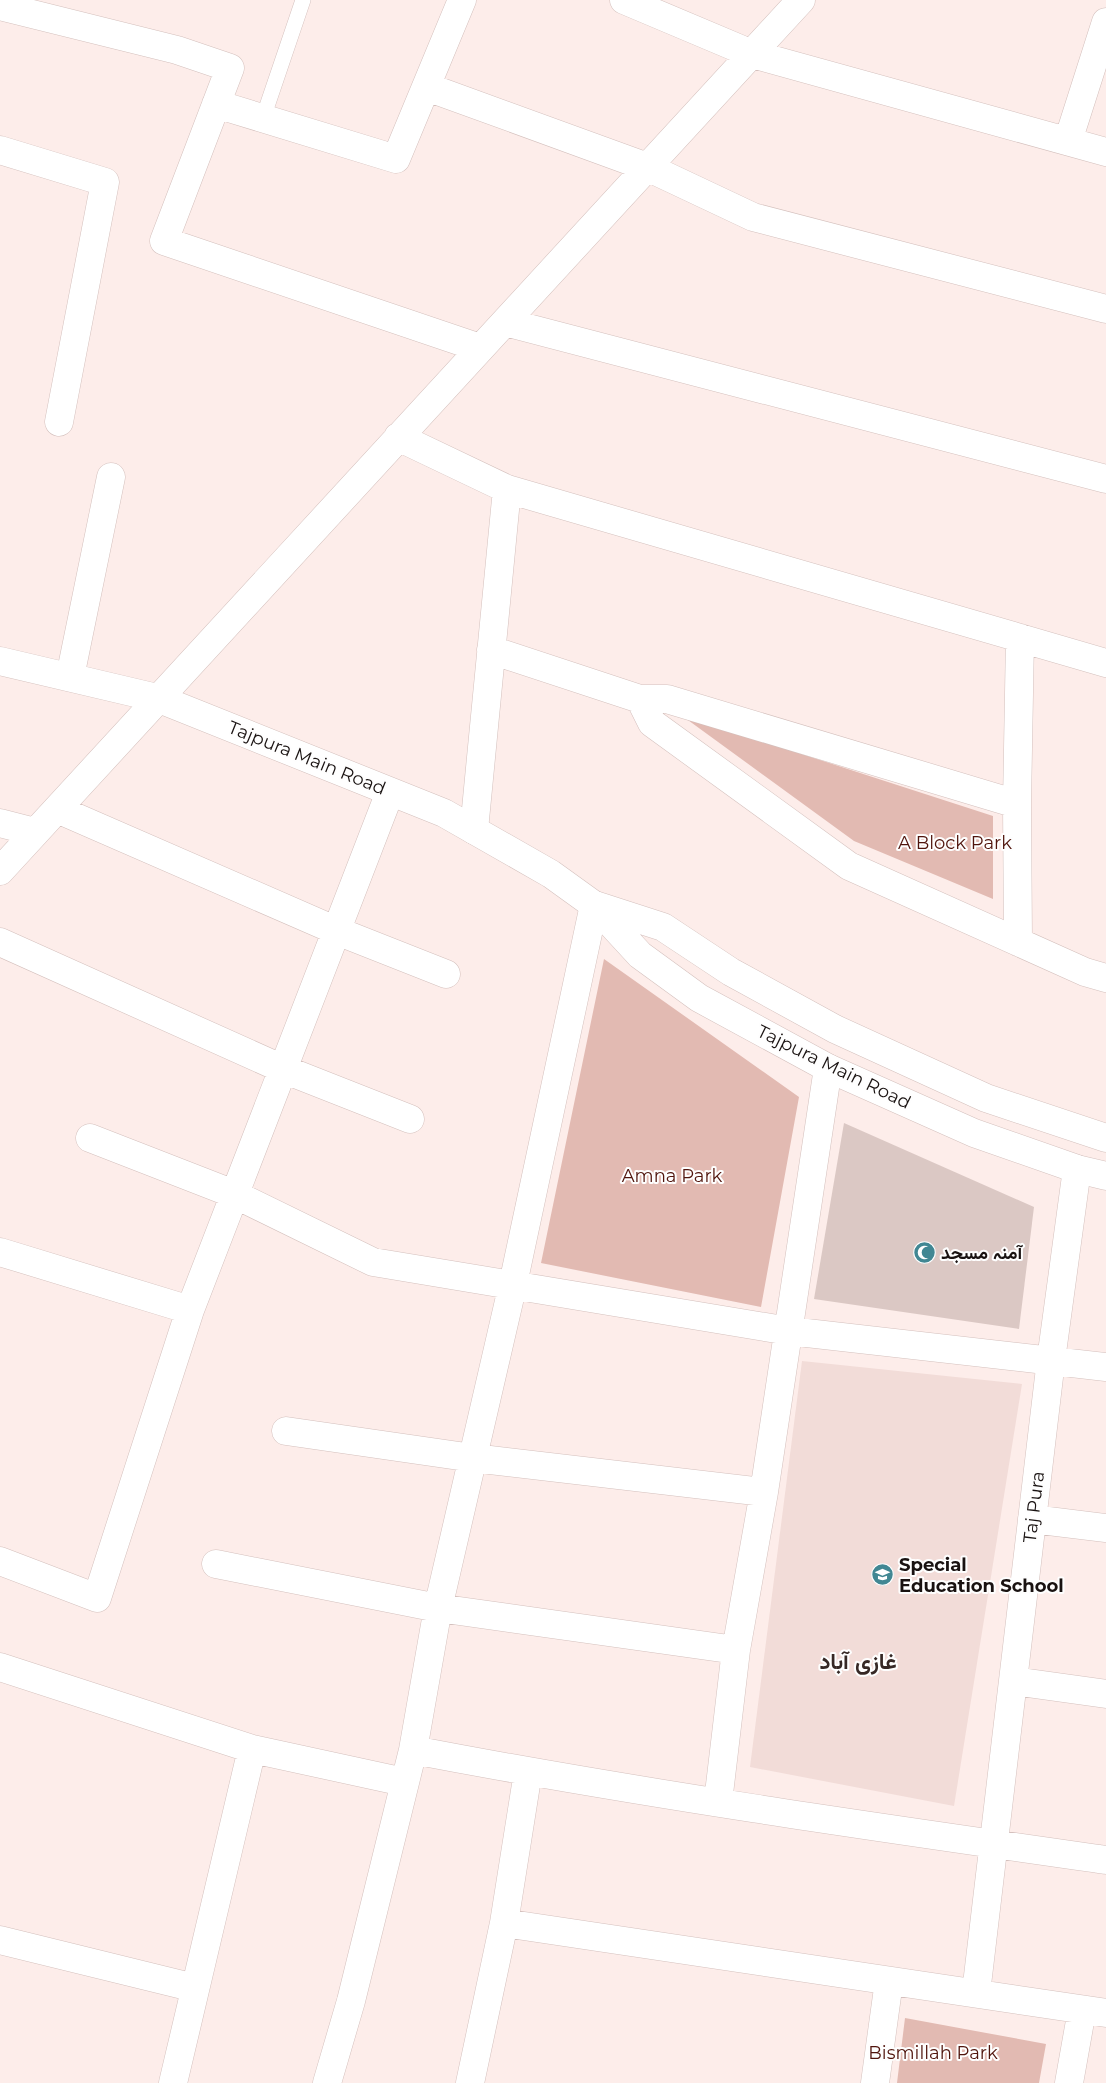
<svg xmlns="http://www.w3.org/2000/svg" width="1106" height="2083" viewBox="0 0 1106 2083" font-family="Montserrat,Vazirmatn,sans-serif">
  <style>
    .built { fill: #f2dcd8 }
    .green { fill: #e2bab2 }
    .building { fill: #dbc8c4 }
    .lines { fill: none; stroke-linecap: round; stroke-linejoin: round }
    .lane-casing { stroke: #d4c0bd; stroke-width: 16 }
    .street-casing { stroke: #d4c0bd; stroke-width: 29 }
    .secondary-casing { stroke: #d4c0bd; stroke-width: 29 }
    .lane { stroke: #fff; stroke-width: 15 }
    .street { stroke: #fff; stroke-width: 28 }
    .secondary { stroke: #fff; stroke-width: 28 }
    .labels { text-anchor: middle; stroke-width: 4; stroke-linejoin: round; paint-order: stroke }
    .street-label { font-size: 18px; fill: #191211; stroke: #fefefe }
    .park-label { font-size: 18px; fill: #50140c; stroke: #fefefe }
    .poi-label { font-size: 18px; font-weight: bold; fill: #191211; stroke: #fefefe; text-anchor: start }
    .district-label { font-size: 22px; font-weight: bold; fill: #362825; stroke: #fefefe }
  </style>
  <rect width="100%" height="100%" fill="#fdedea"/>
  <path class="built" d="M802,1361L1022,1384L954,1806L750,1767Z"/>
  <path class="green" d="M681,715L993,816V899L854,841Z
    M604,959L799,1097L761,1307L541,1263Z
    M905,2018L1046,2044L1039,2083H897Z"/>
  <path class="building" d="M844,1123L1034,1207L1019,1329L814,1299Z"/>
  <g class="lines">
    <defs>
      <path id="lane" d="M263,118L303,0"/>
      <path id="street" d="M624,0L752,54L1106,152
        M0,6L177,50L230,68L164,241L480,348
        M427,87L647,167L753,217L1106,309
        M216,104L396,159L462,0
        M1068,141L1106,22
        M0,150L105,182L59,422
        M505,322L1106,479
        M398,437L507,489L1106,663
        M491,650L640,699H667L1017,804
        M70,677L111,477
        M640,699L652,723L849,866L1085,972L1106,978
        M57,809L337,931L446,974
        M0,823L35,832
        M474,830L507,489
        M0,871L801,0
        M0,942L283,1069L410,1119
        M1018,942L1017,804L1020,638
        M90,1138L234,1194L373,1262L789,1331L1106,1367
        M0,1252L190,1310L97,1598L0,1561
        M190,1310L390,792
        M286,1431L473,1458L764,1492
        M1032,1519L1106,1528
        M216,1564L438,1608L736,1650
        M0,1667L252,1749
        M1013,1681L1106,1694
        M413,1750C643,1794 875,1827 1106,1860
        M718,1802L736,1650L764,1492L828,1068
        M504,1923L1106,2013
        M0,1940L195,1988
        M976,1993L1051,1360L1077,1169
        M173,2083L252,1749L404,1782
        M327,2083L351,2001L413,1750L438,1608L513,1284L594,905
        M470,2083L504,1923L528,1772
        M875,2083L889,1981
        M1069,2083L1082,2010"/>
      <path id="secondary" d="M0,661L157,698L444,813L551,874L594,905L640,955L699,998L828,1068L974,1133L1077,1169L1106,1176
        M595,905L663,927L731,972L835,1029L986,1098L1106,1138"/>
    </defs>
    <use href="#lane" class="lane-casing"/>
    <use href="#street" class="street-casing"/>
    <use href="#secondary" class="secondary-casing"/>
    <use href="#lane" class="lane"/>
    <use href="#street" class="street"/>
    <use href="#secondary" class="secondary"/>
  </g>
  <defs>
    <symbol id="mosque-disc" viewBox="-11 -11 22 22"><circle r="9.5" fill="#418793" stroke="#fefefe"/><path d="M3.5-4.9A6 6 0 1 0 3.5 4.9A5 5 0 1 1 3.5-4.9Z" fill="#fff"/></symbol>
    <symbol id="school-disc" viewBox="-11 -11 22 22"><circle r="9.5" fill="#418793" stroke="#fefefe"/><path d="M0-5L7-2L0 1L-7-2ZM-4 1L0 2.5L4 1V4Q0 6-4 4Z" fill="#fff"/></symbol>
  </defs>
  <g fill-rule="evenodd">
    <use href="#mosque-disc" x="912" y="1240" width="25" height="25"/>
    <use href="#school-disc" x="870" y="1562" width="25" height="25"/>
  </g>
  <g class="labels">
    <g class="street-label">
      <text transform="translate(307 758) rotate(22)" y="6">Tajpura Main Road</text>
      <text transform="translate(834 1067) rotate(26)" y="6">Tajpura Main Road</text>
      <text transform="translate(1034 1507) rotate(-83)" y="6">Taj Pura</text>
    </g>
    <g class="park-label">
      <text x="955" y="849">A Block Park</text>
      <text x="672" y="1182">Amna Park</text>
      <text x="933" y="2059">Bismillah Park</text>
    </g>
    <g class="poi-label">
      <text x="941" y="1259">آمنہ مسجد</text>
      <text x="899" y="1571">Special<tspan x="899" dy="21">Education School</tspan></text>
    </g>
    <g class="district-label">
      <text x="858" y="1669">غازى آباد</text>
    </g>
  </g>
</svg>
